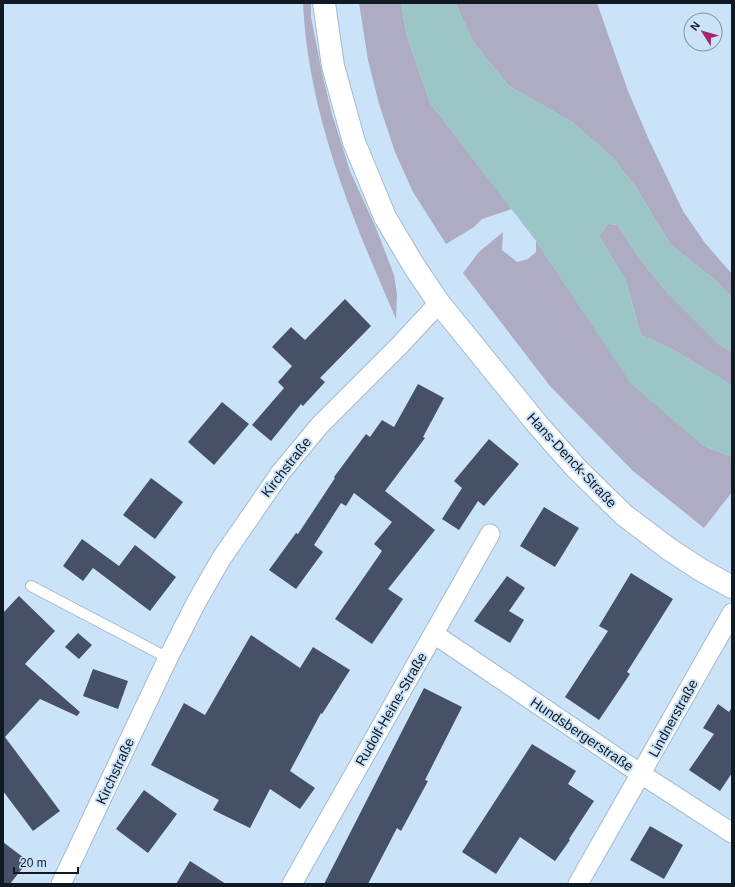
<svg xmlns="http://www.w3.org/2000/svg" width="735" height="887" viewBox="0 0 735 887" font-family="Helvetica,sans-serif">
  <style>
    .green { fill: #adacc2 }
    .water { fill: #9cc5c8 }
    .building { fill: #465067 }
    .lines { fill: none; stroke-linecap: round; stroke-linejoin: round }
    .service-casing { stroke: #a2bacf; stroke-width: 12 }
    .minor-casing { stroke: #a2bacf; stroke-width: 21 }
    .tertiary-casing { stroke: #a2bacf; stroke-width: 24 }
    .service { stroke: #fff; stroke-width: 10 }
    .minor { stroke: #fff; stroke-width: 19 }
    .tertiary { stroke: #fff; stroke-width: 22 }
    .labels { text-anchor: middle; stroke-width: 4; stroke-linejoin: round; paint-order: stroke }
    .street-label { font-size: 14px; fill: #111a22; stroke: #cae3f9 }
  </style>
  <rect width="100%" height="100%" fill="#cae3f9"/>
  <path class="green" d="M303,3H311V17L322,73L332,114L350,171L376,228L394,275L397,294L396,319C352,218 308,114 303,3Z
    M359,3H401L407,36L430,103L512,209L482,219L474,227L446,244L413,192L395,152L379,104L368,60Z
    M455,3H597L628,91L649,140L683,211L705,243L732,274V298L716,281L670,244L635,186L612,157L572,122L509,86L474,43Z
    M608,224L618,225L639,258L665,290L720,345L732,352V387L725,381L672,349L641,335L626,281L599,236Z
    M503,232L502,250L517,262L528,259L536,252V241L591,323L702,445L732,457V492L704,528L633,471L550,386L463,273L479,252Z"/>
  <path class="water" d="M401,3H455L474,43L509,86L572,122L612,157L635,186L670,244L716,281L732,298V352L720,345L665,290L639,258L618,225L608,224L599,236L626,281L641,335L672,349L725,381L732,387V457L702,445L631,384L536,241L430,103L407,36Z"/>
  <path class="building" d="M345,299L371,326L320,378L325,382L303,406L301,404L271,441L252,425L284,388L278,382L292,366L272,347L291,327L305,340Z
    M418,384L444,398L423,437L425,438L385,491L435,530L388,589L403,599L372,644L335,619L382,551L374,544L392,522L354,493L346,506L341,503L314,545L323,552L296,589L269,570L296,533L298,534L335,478L334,477L366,434L370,437L382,420L394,427Z
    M222,402L249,424L214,465L188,442Z
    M489,439L519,464L484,506L478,501L459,530L442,519L462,488L454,481Z
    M151,478L183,502L155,539L123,515Z
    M544,507L579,528L555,567L520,546Z
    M82,539L119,566L135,545L176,577L150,611L93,568L83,581L63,566Z
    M631,573L673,599L627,672L630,674L599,720L565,697L608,631L599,626Z
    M507,576L525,588L509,611L524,620L510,643L474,621Z
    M19,596L55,631L25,664L80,712L77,716L40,699L5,737L60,811L33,831L3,791V613Z
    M78,633L92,645L79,659L65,647Z
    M251,635L300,668L313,647L350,670L322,714L321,713L290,771L315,788L300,809L270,789L250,828L213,810L219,800L151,765L184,703L205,715Z
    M93,669L128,681L118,709L83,696Z
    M424,688L462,707L425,780L428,781L401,831L397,828L368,884H324Z
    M718,704L729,712L732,707V773L720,791L689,770L714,734L703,728Z
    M532,744L576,771L568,784L594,801L569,839L570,840L555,861L520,837L496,874L462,852Z
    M144,790L177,814L148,853L116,829Z
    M650,826L683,845L664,879L630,860Z
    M3,842L28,861L10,884H3Z
    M190,861L226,884H176Z"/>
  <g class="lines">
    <defs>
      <path id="service" d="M31,586L168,658"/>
      <path id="minor" d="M434,634L641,774L732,833
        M61,884L168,658L197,601L221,559L281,472L320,425L399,346L439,303
        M292,884L490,534
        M578,884L732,613"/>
      <path id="tertiary" d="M324,3L333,66L354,142L385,217L414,266L439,303L538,425L576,468L624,515L669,549L701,570L732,587"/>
    </defs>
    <use href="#service" class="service-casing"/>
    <use href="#minor" class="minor-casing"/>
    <use href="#tertiary" class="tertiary-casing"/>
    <use href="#service" class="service"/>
    <use href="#minor" class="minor"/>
    <use href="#tertiary" class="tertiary"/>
  </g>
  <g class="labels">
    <g class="street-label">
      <text transform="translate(572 460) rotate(47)" y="5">Hans-Denck-Straße</text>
      <text transform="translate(286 467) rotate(-52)" y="5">Kirchstraße</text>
      <text transform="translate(391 709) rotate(-60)" y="5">Rudolf-Heine-Straße</text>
      <text transform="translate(673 718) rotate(-61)" y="5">Lindnerstraße</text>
      <text transform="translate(582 734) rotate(34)" y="5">Hundsbergerstraße</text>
      <text transform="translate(115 771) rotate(-65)" y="5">Kirchstraße</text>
    </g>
  </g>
  <rect width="735" height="887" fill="none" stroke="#111a22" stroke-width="8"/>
  <g transform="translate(703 32) rotate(307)"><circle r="19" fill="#cae3f9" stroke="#8093a3"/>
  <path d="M0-3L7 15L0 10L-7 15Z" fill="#a8246e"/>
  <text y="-6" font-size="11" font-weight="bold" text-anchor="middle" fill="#111a22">N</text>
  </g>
  <path d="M14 867v6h64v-6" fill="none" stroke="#111a22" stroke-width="2"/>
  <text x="20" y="867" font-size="12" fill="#111a22" stroke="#cae3f9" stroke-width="3" paint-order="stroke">20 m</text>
</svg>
